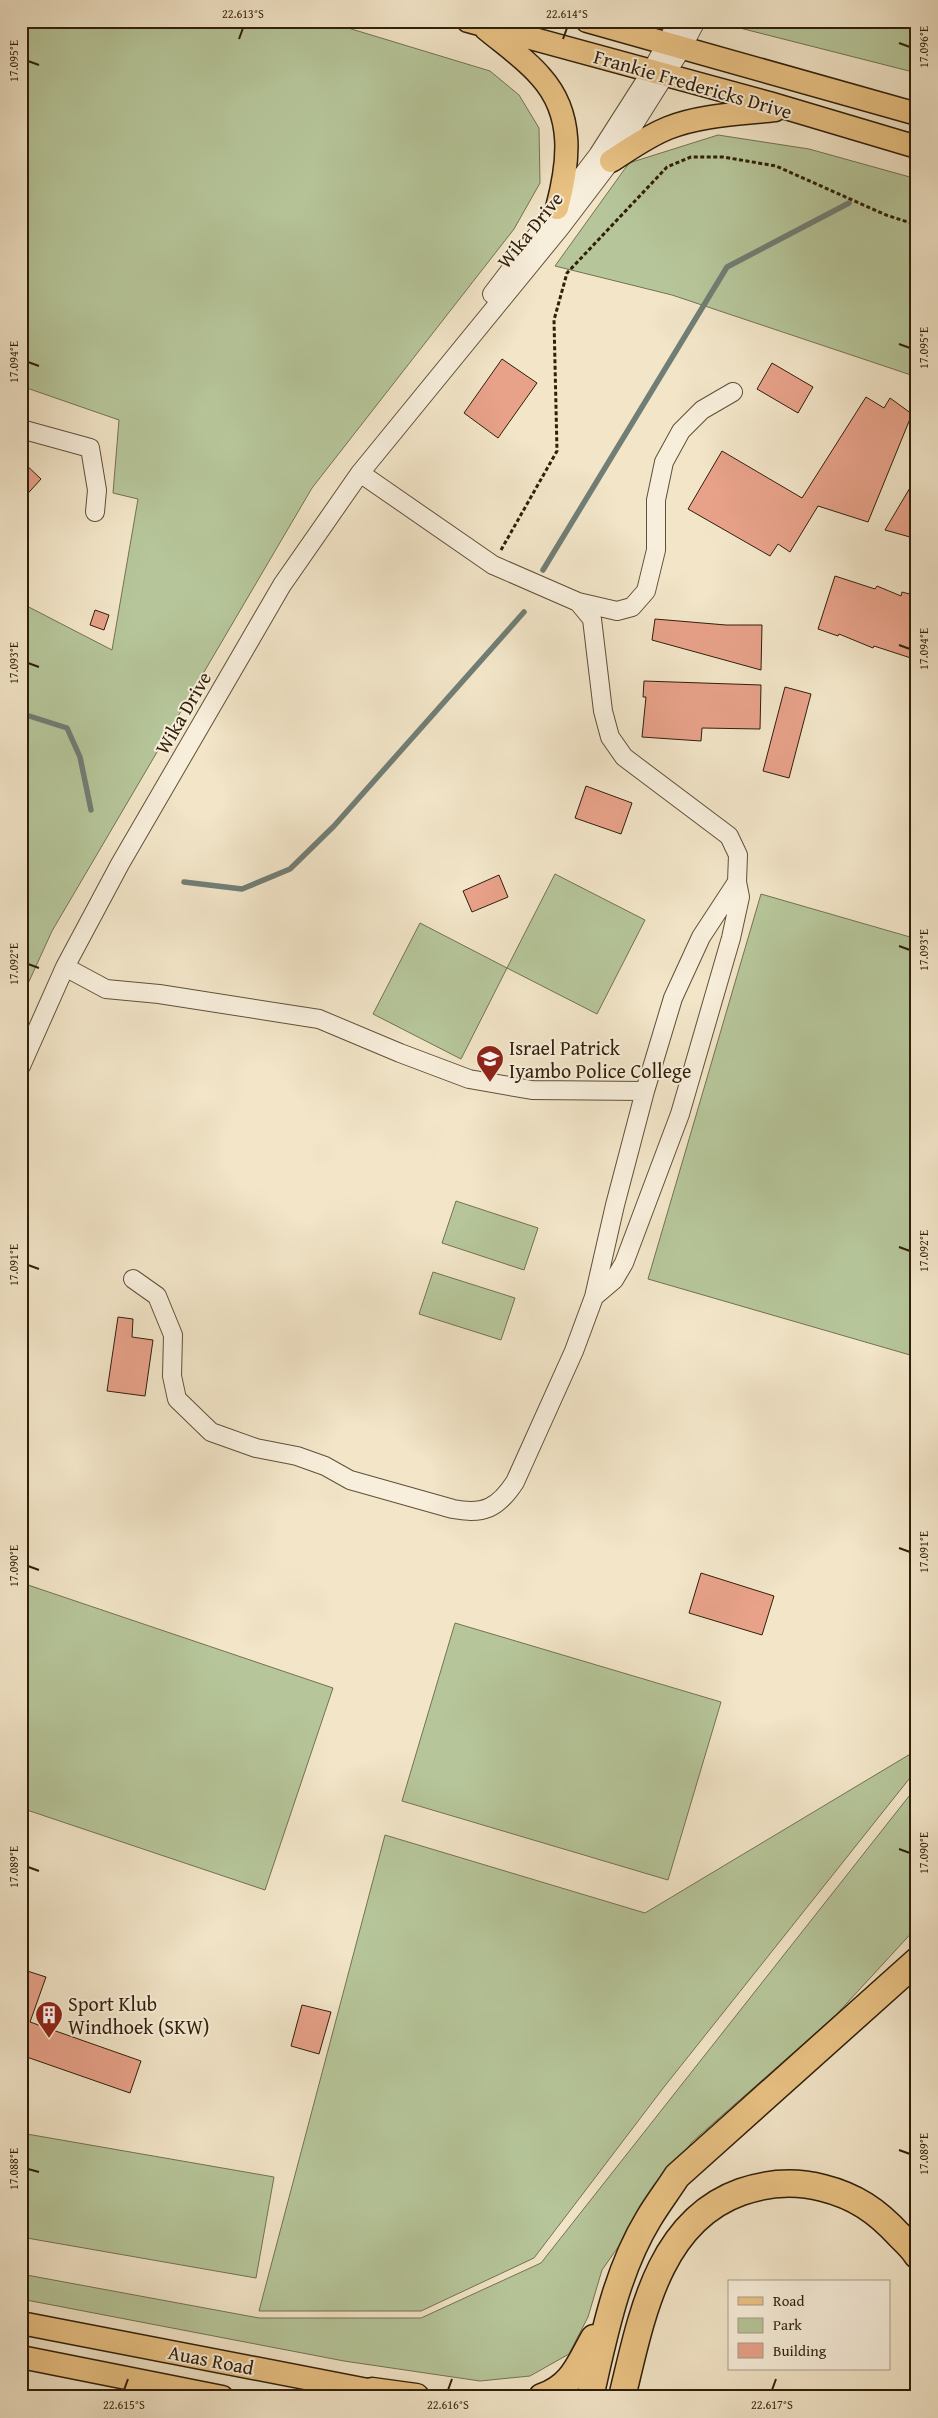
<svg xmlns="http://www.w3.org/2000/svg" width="938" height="2418" viewBox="0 0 938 2418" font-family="'Gentium Book Plus',serif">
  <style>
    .green { fill: #b6c69a; stroke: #737252 }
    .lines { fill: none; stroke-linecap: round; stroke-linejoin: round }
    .stream { stroke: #717e75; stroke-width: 5.5 }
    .building { fill: #e8a28a; stroke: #301f09 }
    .minor-casing { stroke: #605039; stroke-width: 20 }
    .major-casing { stroke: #301f09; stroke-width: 25 }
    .highway-casing { stroke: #301f09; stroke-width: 29 }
    .path { stroke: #301f09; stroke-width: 3; stroke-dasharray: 4 2.5; stroke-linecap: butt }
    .minor { stroke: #f7eedb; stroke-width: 18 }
    .major { stroke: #e9c284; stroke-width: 22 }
    .highway { stroke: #e9c284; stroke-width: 26 }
    .ticks { fill: none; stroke: #301f09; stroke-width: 2 }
    .labels { text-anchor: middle; stroke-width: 4; stroke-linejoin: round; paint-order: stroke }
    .street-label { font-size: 20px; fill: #301f09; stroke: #f7eedb }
    .poi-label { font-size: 20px; fill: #301f09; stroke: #f7eedb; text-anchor: start }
    .neatline { fill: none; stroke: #301f09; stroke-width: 2 }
    .ticks-label { font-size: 12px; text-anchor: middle; fill: #301f09 }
  </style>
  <rect width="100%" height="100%" fill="#f2e5c8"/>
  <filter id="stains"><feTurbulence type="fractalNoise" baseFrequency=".004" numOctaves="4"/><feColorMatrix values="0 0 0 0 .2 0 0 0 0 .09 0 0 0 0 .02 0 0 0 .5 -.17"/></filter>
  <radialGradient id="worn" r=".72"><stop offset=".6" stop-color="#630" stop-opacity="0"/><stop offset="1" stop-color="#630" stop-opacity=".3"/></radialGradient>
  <path class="green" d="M21,21H325L490,71L519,95L539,128L540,183L514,229L312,488L52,931L21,999V603L112,650L138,499L113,493L119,420L21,386Z
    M729,21H917V73L728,25Z
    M718,135L809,149L917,179V377L672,295L555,266L629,163Z
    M555,874L645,920L597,1014L507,968L461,1059L373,1014L420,923L507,968Z
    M761,894L917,939V1357L648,1279Z
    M456,1201L538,1228L524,1270L442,1243Z
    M433,1272L515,1298L501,1340L419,1314Z
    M25,1584L333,1688L265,1890L21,1808V1596Z
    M455,1623L721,1702L668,1880L402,1801Z
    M917,1750V1769L664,2087L534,2258L421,2311H259L385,1835L645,1913Z
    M917,1786V1927L836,2015L692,2142L602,2270L588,2317L569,2354L530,2376L480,2381L344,2361L21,2299V2274L259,2318H421L541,2263Z
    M21,2133L274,2177L256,2278L21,2237Z"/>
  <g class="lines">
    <path class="stream" d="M543,570L727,267L849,203
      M21,711L23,714L67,728L80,757L91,810
      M184,882L242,889L290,869L334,826L524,612"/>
  </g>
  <path class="building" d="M502,359L537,383L498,438L464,413Z
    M772,363L813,387L798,413L757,389Z
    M866,397L884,408L890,398L912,414L868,522L818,506L790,552L778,544L770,556L688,509L722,451L802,498Z
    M21,460L41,479L21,501Z
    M917,476V539L885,530Z
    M835,576L875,589L877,586L901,596L902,592L917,596V660L874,646L873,648L839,634L838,636L818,629Z
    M95,610L109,615L104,630L90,625Z
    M655,619L726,625H762L761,670L652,640Z
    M644,681L761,685L760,729L702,728L701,741L642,737L646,697H643Z
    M785,687L811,694L789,778L763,771Z
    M586,786L632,803L621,834L575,818Z
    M499,875L508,897L472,912L463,891Z
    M118,1317L133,1319L132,1337L153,1340L145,1396L107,1391Z
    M701,1573L774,1596L762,1635L689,1613Z
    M21,1969L46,1977L30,2022L141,2061L130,2093L21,2055Z
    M302,2005L331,2012L319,2054L291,2046Z"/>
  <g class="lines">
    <defs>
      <path id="minor" d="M492,294L598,155L651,72L678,21
        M21,429L90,448L97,490L95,512
        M360,473L493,565L578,602L617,611L632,607L646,591L656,550V500L664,462L681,431L702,410L733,392
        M578,602L592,619L603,711L610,737L624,757L729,836L738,855L737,882L740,897L731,938L680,1114L624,1263L614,1280L594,1297
        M65,967L106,989L159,994L319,1019L400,1053L469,1079L532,1090L645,1091
        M21,1066L65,967L120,864L282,585L360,473L560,228L611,161L682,48L696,21
        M133,1279L157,1296L173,1335L172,1376L177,1399L211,1432L256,1448L297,1456L325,1466L350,1480L453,1509C484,1515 498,1508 515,1482L574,1351L594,1297L615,1205L645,1091L673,998L701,937L737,882"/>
      <path id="major" d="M468,21L769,103L917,147
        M587,21L917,114
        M486,29C504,44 526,59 541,77C575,115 569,163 557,208
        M611,161C630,149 648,136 668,128C700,115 740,114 775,110
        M21,2323L388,2394
        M21,2357L222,2397"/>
      <path id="highway" d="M372,2391L416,2397
        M542,2397C573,2386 579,2364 594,2338
        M590,2397C604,2336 616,2272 649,2218C658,2203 668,2190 677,2176L917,1961
        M622,2397C641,2320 657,2222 741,2192C767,2183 796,2181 823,2188C855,2196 877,2211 899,2235C905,2241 912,2247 917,2255"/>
    </defs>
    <use href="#minor" class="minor-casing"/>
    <use href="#major" class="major-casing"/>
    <use href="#highway" class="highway-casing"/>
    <path class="path" d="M501,550L557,451L554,320L567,273L667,167L691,157H723L776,166L886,215L917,225"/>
    <use href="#minor" class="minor"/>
    <use href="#major" class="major"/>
    <use href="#highway" class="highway"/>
  </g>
  <path class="ticks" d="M239,39L243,28M563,39L567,28M899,43L910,47M28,61L39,65M899,344L910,348M28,362L39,366M899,645L910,649M28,663L39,667M899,946L910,950M28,964L39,968M899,1247L910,1251M28,1265L39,1269M899,1548L910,1552M28,1566L39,1570M899,1849L910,1853M28,1867L39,1871M899,2150L910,2154M28,2169L39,2172M124,2390L128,2379M448,2390L452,2379M772,2390L776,2379"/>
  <defs>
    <symbol id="university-pin" viewBox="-11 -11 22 30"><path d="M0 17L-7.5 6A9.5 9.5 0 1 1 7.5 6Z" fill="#8f2418" stroke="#f7eedb"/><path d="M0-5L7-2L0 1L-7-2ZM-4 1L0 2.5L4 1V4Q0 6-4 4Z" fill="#fff"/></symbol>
    <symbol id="building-pin" viewBox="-11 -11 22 30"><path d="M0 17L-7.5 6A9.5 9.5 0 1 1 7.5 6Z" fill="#8f2418" stroke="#f7eedb"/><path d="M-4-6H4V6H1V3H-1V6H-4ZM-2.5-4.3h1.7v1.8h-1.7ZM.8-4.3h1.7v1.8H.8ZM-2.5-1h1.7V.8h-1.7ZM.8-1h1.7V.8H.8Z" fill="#fff"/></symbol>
  </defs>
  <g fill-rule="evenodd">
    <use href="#university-pin" x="474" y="1043" width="32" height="43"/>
    <use href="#building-pin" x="33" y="1999" width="32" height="43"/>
  </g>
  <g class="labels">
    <g class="street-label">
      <text transform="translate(693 84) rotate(16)" y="7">Frankie Fredericks Drive</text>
      <text transform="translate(530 230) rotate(-51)" y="7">Wika Drive</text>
      <text transform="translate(183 713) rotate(-60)" y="7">Wika Drive</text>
      <text transform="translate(211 2360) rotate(11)" y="7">Auas Road</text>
    </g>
    <g class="poi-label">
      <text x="509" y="1055">Israel Patrick<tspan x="509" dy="23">Iyambo Police College</tspan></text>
      <text x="68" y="2011">Sport Klub<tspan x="68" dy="23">Windhoek (SKW)</tspan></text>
    </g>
  </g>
  <rect width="938" height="2418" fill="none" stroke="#f2e5c8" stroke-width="55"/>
  <rect x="728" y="2280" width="162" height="90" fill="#f7eedb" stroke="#a79b87"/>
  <rect x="738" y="2297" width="25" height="8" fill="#e9c284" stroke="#a79b87"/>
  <text x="773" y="2306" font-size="15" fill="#301f09">Road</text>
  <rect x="738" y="2318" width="25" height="15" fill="#b6c69a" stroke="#a79b87"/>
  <text x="773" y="2330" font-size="15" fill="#301f09">Park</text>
  <rect x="738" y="2343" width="25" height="15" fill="#e8a28a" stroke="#a79b87"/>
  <text x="773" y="2356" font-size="15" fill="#301f09">Building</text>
  <rect x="28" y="28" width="882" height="2362" class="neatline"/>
  <g class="ticks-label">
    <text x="243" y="18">22.613°S</text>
    <text x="567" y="18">22.614°S</text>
    <text transform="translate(924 47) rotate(-90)" y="4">17.096°E</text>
    <text transform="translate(14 61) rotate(-90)" y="4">17.095°E</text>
    <text transform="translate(924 348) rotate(-90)" y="4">17.095°E</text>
    <text transform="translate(14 362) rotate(-90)" y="4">17.094°E</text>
    <text transform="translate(924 649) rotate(-90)" y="4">17.094°E</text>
    <text transform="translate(14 663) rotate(-90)" y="4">17.093°E</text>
    <text transform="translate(924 950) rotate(-90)" y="4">17.093°E</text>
    <text transform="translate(14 964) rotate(-90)" y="4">17.092°E</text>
    <text transform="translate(924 1251) rotate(-90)" y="4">17.092°E</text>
    <text transform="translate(14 1265) rotate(-90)" y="4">17.091°E</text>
    <text transform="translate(924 1552) rotate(-90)" y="4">17.091°E</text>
    <text transform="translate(14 1566) rotate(-90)" y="4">17.090°E</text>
    <text transform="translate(924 1853) rotate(-90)" y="4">17.090°E</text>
    <text transform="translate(14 1867) rotate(-90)" y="4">17.089°E</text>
    <text transform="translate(924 2154) rotate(-90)" y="4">17.089°E</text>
    <text transform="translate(14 2169) rotate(-90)" y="4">17.088°E</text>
    <text x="124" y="2409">22.615°S</text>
    <text x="448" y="2409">22.616°S</text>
    <text x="772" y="2409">22.617°S</text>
  </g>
  <rect width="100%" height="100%" filter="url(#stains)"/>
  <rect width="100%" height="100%" fill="url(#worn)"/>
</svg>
